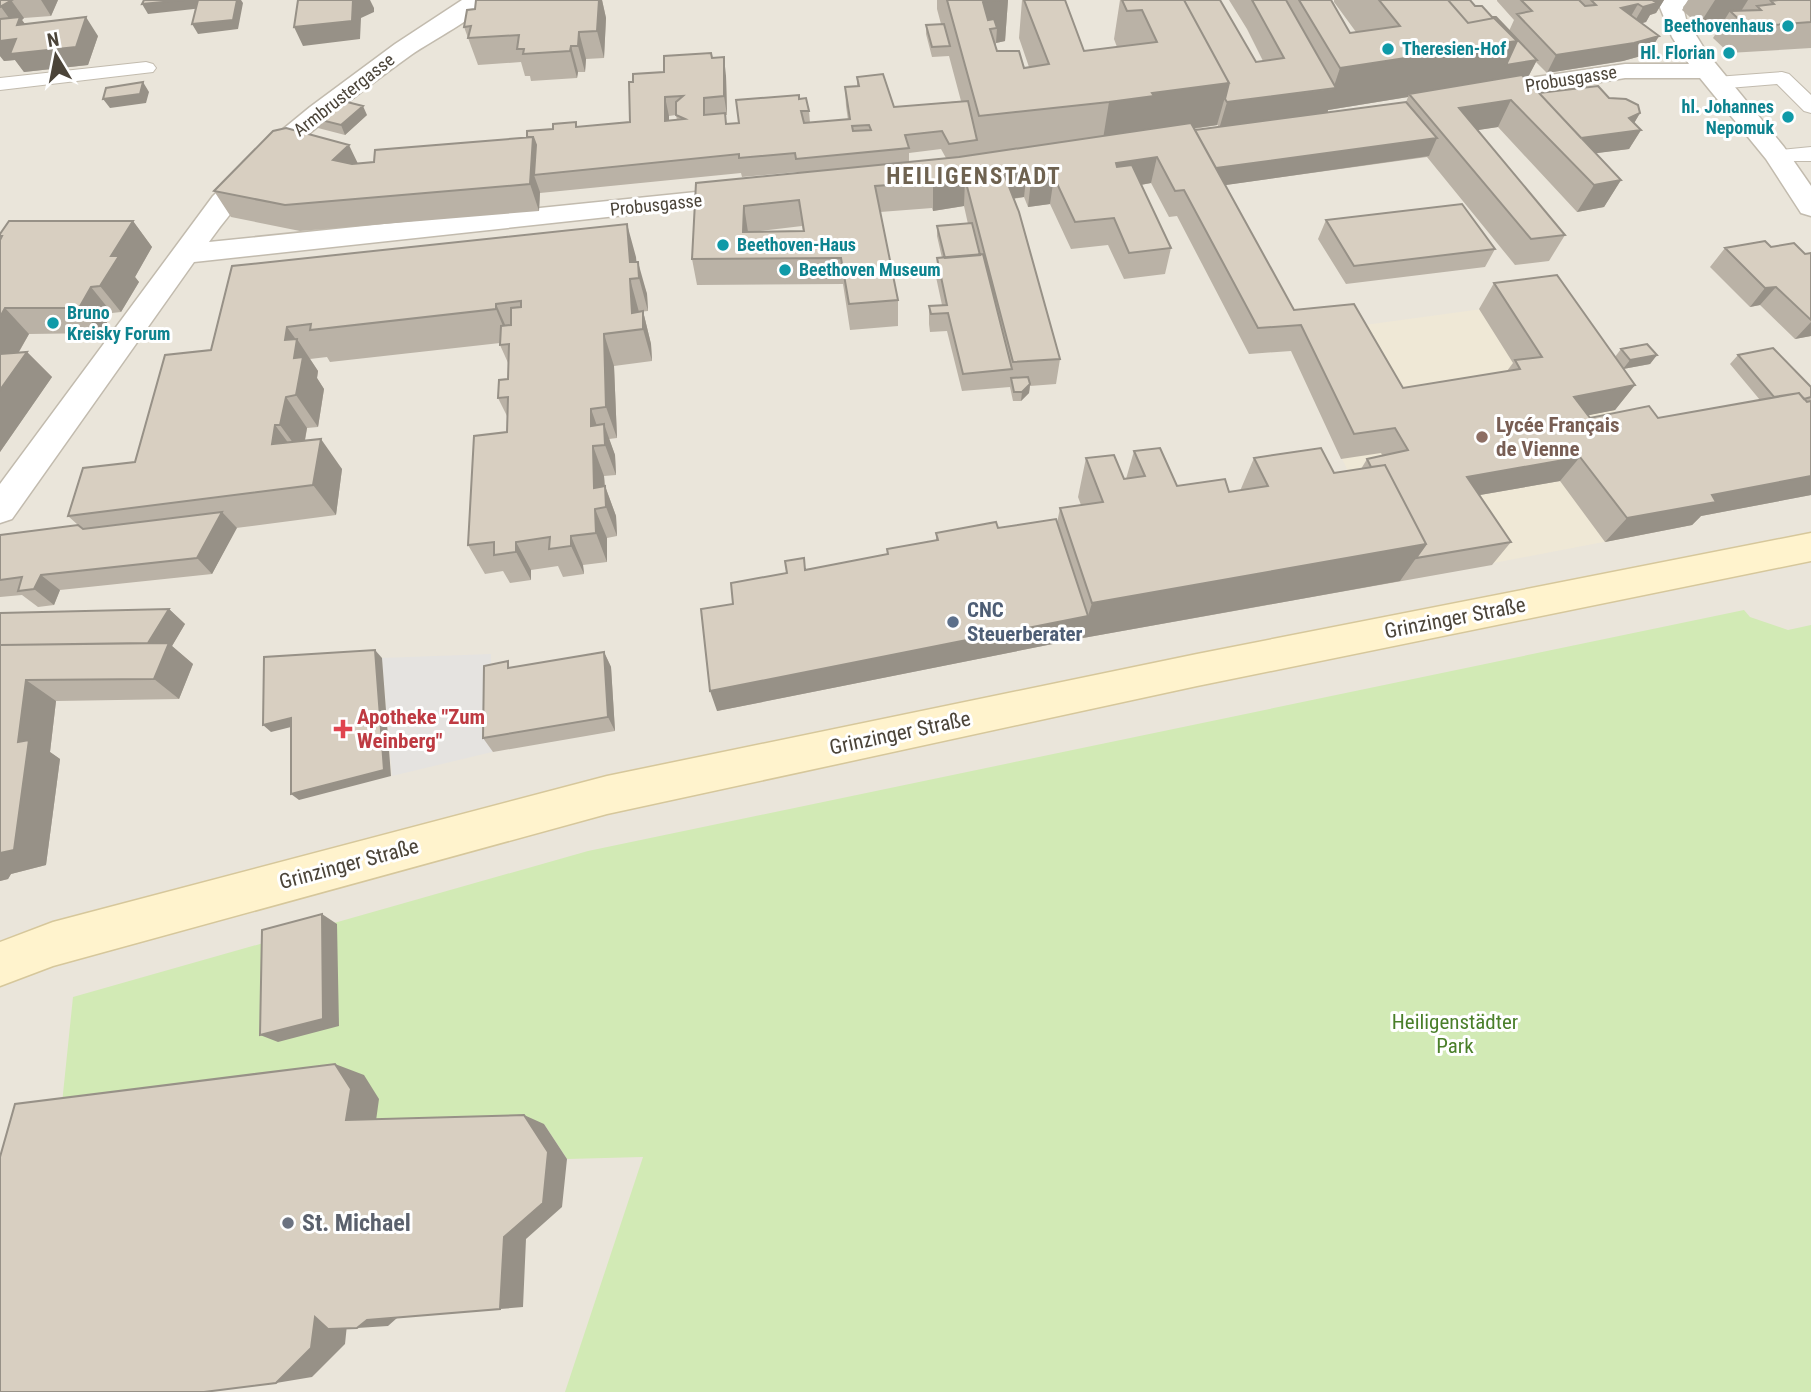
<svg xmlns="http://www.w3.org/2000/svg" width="1811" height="1392" viewBox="0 0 1811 1392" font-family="'Roboto Condensed',sans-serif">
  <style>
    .residential { fill: #eae5da }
    .education { fill: #efe8d6 }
    .green { fill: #d2eab5 }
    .parking { fill: #e5e3e0 }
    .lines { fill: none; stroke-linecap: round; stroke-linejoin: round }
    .lane-casing { stroke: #c2bbae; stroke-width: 2 }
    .street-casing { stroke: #c2bbae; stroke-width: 3 }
    .secondary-casing { stroke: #d6c79b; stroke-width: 3 }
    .lane { fill: #fff; fill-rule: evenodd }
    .street { fill: #fff; fill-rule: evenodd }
    .secondary { fill: #fff3cd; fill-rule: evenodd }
    .wall { fill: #bab2a6; fill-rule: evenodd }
    .shaded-wall { fill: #979187 }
    .building { fill: #d8cfc1; stroke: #979187; stroke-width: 2; fill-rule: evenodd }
    .culture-dot { fill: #0f9aa8; stroke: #fff; stroke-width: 2.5 }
    .education-dot { fill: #8d6e63; stroke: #fff; stroke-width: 2.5 }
    .service-dot { fill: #5c6f8a; stroke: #fff; stroke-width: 2.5 }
    .health-dot { fill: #e0444e; stroke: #fff; stroke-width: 2.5 }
    .worship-dot { fill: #6b7280; stroke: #fff; stroke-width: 2.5 }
    .labels { text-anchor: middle; stroke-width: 6; stroke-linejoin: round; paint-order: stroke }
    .far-culture-label { font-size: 18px; font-weight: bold; fill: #0d838f; stroke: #fff; text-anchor: start }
    .far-street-label { font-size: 18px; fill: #4b4439; stroke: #fff }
    .education-label { font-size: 21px; font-weight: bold; fill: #785e54; stroke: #fff; text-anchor: start }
    .service-label { font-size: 21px; font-weight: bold; fill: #4e5e75; stroke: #fff; text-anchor: start }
    .street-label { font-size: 21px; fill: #4b4439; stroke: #fff }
    .health-label { font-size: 21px; font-weight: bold; fill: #be3a42; stroke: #fff; text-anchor: start }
    .park-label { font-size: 21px; fill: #4a7f2a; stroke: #fff }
    .far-district-label { font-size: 23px; font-weight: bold; letter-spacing: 2px; fill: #6e6250; stroke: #fff }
    .near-worship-label { font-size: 24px; font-weight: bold; fill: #5b616d; stroke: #fff; text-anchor: start }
  </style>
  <rect width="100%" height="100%" fill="#f6f3ec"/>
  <path class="residential" d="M0,0H1811V1392H0Z"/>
  <path class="education" d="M1540,301L1692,525L1400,581L1284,336Z"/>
  <path class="green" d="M1744,610L1750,617L1788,630L1811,625V1392H565L643,1157L567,1159L544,1124L61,1113L73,997L588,851Z"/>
  <path class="parking" d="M491,654L492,752L392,776L382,658Z"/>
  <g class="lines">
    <defs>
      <path id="lane" d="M146,62L153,64L156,68L153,72L0,90V78Z
        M1782,72L1789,74L1811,95V113L1804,111L1777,84L1716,89L1709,87L1706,83L1709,79L1716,77Z
        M1811,147V161H1769L1766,156L1769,151Z"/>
      <path id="street" d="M462,0H490C478,17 431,41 411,55C336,109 262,166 209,242L745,187L755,189L759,195L755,201L194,262L12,519L0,523V484L213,196L271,139L310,107L395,44Z
        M1663,0H1689L1683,7L1686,19L1707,53L1784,147L1811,186V216L1801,213L1766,159L1700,78H1625L1481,101L1472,98L1468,93L1472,88L1481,85L1625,64H1689L1672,37L1659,5Z"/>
      <path id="secondary" d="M1811,533V561L1197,686L607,814L53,966L0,986V942L53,922L607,776L1197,654Z"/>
    </defs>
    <use href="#lane" class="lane-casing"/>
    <use href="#street" class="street-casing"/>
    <use href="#secondary" class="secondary-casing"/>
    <use href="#lane" class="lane"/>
    <use href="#street" class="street"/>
    <use href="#secondary" class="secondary"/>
  </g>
  <path class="wall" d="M0,0H58L51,16L24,18L22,20L25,24L98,36L88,65L24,72L15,60L4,61L0,56Z
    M476,0H602L606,18L604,58L586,59L585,72H578L577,78L531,81L530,76H525L521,62L478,65L464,27L475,9Z
    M937,0H1008L1005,41L996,43V47L997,51L1024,68L1029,67L1019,38L1022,0H1065L1084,51L1117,47L1114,39L1120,0H1220L1256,62L1263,61L1247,29L1229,0H1331L1350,33L1356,32L1334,2V0H1470L1475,6L1509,31L1514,20L1497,1V0H1664L1656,13L1650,15L1646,22L1642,23L1659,36L1648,54L1623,61L1547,73L1536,62L1527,79H1525L1539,93L1609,98L1640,113L1634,123L1641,130L1629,149L1596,153L1621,180L1604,207L1577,212L1498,127L1477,130L1565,235L1549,261L1515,265L1427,157L1225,185L1294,310L1403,388L1507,371L1513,363L1479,309L1494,283L1615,357L1621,349L1657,355L1650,364L1623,369L1635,385L1615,410L1588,415L1590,418H1658L1760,400L1730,364L1738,355L1811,387V495L1701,516L1692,525L1605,542L1560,481L1480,495L1511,542L1492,565L1083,638L717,711L733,604L805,570L887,555L936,541V533L1057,523L1060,508L1081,505L1078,497L1086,458L1124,479H1126L1134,451L1177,486L1229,492L1240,491L1254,458L1334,473L1361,469L1367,459L1382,455L1381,453L1341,459L1291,351L1249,354L1177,216L1169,217L1151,183L1141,185L1171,248L1165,274L1124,279L1108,245L1071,249L1050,204L1028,207L1024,197L1013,199L1060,359L1056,384L1030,386L1029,393L1021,401H1013L1010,387L962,391L947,331L930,332L929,324V306L942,305L936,277L937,258H942L937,236V226L968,224L964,206L933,211L932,208L880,212L898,300V326L850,330L843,284L697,285L692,259L696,183L797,173V172L742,177L741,173L540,193V192L539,211L300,231L231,217L214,191L358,164L374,162L527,137L577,127L630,122L633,82L712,58L726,76L727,115H725L726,124L739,123L799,99L809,111L810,123L848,120L846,106L845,87L857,86V77L894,107L961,101L949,56L932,57L926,34V25L941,24L937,9ZM1408,97L1406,102L1328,112V110ZM676,115L677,120L669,121V116ZM1218,125V127L1195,130L1194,129ZM941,149L946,158L909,162V153ZM802,226L803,231L752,232Z
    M1688,0H1811V48L1729,53L1713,38L1725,19L1699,25L1682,10Z
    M367,115L345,135L318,128L313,118Z
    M1326,220L1495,249L1485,267L1346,284L1318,239Z
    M133,221L152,247L135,277L139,282L121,312L112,313L101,333L29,334L19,352H27L52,377L0,452V234Z
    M1771,247L1805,254L1811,253V336L1795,339L1760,305L1750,307L1710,267L1725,248Z
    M636,257V262L647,294L648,311L639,312L643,311L651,344L652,361L614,366L617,438L609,439L615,455L616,475L604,476L605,486L616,516L617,536L607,538V562L583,565L584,574L563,577L558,566L531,570V580L510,583L503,571L485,574L468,545L507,432L508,418L498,398L508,379L509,365L500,345V343L330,362L327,357L310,359L318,371L317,378L324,389L318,427L307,428L305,441L342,469L336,515L236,528L212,574L60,590L54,605L38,607L22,595L0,597V535L78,525L68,516L135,462L211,350L232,266Z
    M169,609L185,624L172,646L193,664L179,699L56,701L50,752L60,759L46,865L11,874L8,879L0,881V613Z
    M604,652L611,667L615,731L493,752L483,738Z"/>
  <path class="shaded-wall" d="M11,0L24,18L22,20L33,35L14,25L1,7Z
    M41,0H58L51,16Z
    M184,0H199L203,8L148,14L142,4Z
    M237,0H241L243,3L238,29L198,34L192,24Z
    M353,0H370L374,8V12L361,18L360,39L303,46L294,27Z
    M599,0H602L606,18L604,58L597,31Z
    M1001,0H1008L1005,41L996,43L997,28L990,29L983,2Z
    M1651,0H1664L1656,13L1650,15L1646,22L1632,26L1643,7Z
    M1715,0H1748L1738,16L1730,11L1725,19L1699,25Z
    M1638,4L1627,23L1621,8Z
    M86,17L98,36L88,65L24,72L15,60L4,61L0,56V41Z
    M579,32L586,59L585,72L578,46Z
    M1659,36L1648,54L1623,61L1547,73L1556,55Z
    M1517,41L1537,60L1527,79L1412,97L1409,94L1408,97L1328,110L1327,115L1219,129L1227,102L1333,89L1340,68Z
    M571,46L578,72L577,78L570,51Z
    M724,57L726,76L727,115L724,96Z
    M143,82L149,92L146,103L110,108L103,99Z
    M1229,83L1217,125L1146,135L1102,145L1109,102L1152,93Z
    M665,97L669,116V140L665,121Z
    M1511,100L1498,127L1446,135L1459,108Z
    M363,106L367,115L345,135L341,125Z
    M1640,113L1629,132L1641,130L1629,149L1567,157L1570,140Z
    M533,137L542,163L534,175L540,192L539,211L530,184Z
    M1437,138L1429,156L1205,188L1210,169Z
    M349,145L362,172L333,160Z
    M1157,157L1151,183L1111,190L1116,163Z
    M1027,170L1024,197L1002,200L1004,174Z
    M1054,177L1050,204L1028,207L1031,180Z
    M965,179L964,206L933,211V184Z
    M1621,180L1604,207L1577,212L1594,185Z
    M744,206L748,232H743Z
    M133,221L152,247L135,277L139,282L121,312L100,286L111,256Z
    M627,224L636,257L638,278L630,262Z
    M638,262L647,294L648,311L639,278Z
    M630,279L639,312L632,313Z
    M91,287L112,313L101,333L79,308Z
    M1776,287L1760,305L1750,307L1765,288Z
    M496,304L510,336L509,341L496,309Z
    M5,308L29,334L2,381L0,378V317Z
    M643,311L651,344L652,361L643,329Z
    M1811,322V336L1795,339Z
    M287,327L297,341V339L318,371L317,378L324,389L318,427L296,395L294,358L285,340Z
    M604,334L614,366L617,438L606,407Z
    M27,352L52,377L0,452V390Z
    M1657,355L1650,364L1623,369L1630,360Z
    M1030,384L1029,393L1021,401L1022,392Z
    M1635,385L1615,410L1555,422L1574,397Z
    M286,397L307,428L302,455L280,425Z
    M591,409L602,440L591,426Z
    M604,424L615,455L616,475L605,445Z
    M275,425L298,456L272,444Z
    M321,439L342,469L336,515L313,485Z
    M593,446L604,476L606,507L594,488Z
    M1580,457L1560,481L1451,500L1467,477Z
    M1811,476V495L1701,516L1692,525L1605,542L1627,518L1712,495Z
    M605,486L616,516L617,536L606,507Z
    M595,509L607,538V562L596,533Z
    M222,512L237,528L212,574L197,558Z
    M571,536L583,565L584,574L571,546Z
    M516,542L531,570V580L516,552Z
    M1426,544L1400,581L1083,638L717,711L710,691L1088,616L1092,603Z
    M41,575L60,590L54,605L34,589Z
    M169,609L185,624L172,646L193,664L179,699L154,679L145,649Z
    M375,650L382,658L391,776L299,800L291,794Z
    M604,652L611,667L615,731L608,717Z
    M26,680L56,701L50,752L60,759L46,865L11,874L8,879L0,881V853Z
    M291,718L299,725L271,732L263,725Z
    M322,914L337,924L339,1026L278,1042L260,1035Z
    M335,1064L364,1075L379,1099L375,1128L346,1120Z
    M524,1115L544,1124L567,1159L562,1207L526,1239L523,1307L500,1309L504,1237Z
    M348,1315L345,1344L312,1377L276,1383L315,1317Z
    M397,1318L388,1326L357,1328L367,1320Z"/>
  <path class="building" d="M0,0H12L0,7Z
    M144,0H184L142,4Z
    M198,0H237L233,20L192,24Z
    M298,0H353L352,21L294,27Z
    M476,0H599L597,31L579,32L578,46H571L570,51L523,54L524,49H517L519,35L468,38L471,26L464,27L467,10L475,9Z
    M947,0H1001L983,2L988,20L994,19L997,28L990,29L997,51H1019L1024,68L1049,64L1024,0H1065L1084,51L1157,42L1142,10L1127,11L1122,0H1184L1229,83L1152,93L1154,96L1109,102L979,116Z
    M1184,0H1220L1256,62L1284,58L1252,0H1286L1336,88L1227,102L1225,99L1229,83Z
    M1299,0H1331L1350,33L1400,26L1379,0H1448L1468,23L1494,18L1517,41L1340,68Z
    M1448,0H1470L1475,6H1482L1492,17H1496L1537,60L1506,65L1517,41L1494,18L1468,23Z
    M1521,0H1579L1585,6L1596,5L1591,0H1652L1657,3L1643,7L1638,4L1621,8L1659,36L1634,43L1556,55L1517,14L1532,11Z
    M1778,0H1811V22L1747,27L1730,11L1761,10L1757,6L1774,4L1771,1Z
    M20,17L17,25L86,17L76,47L10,54L16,39L0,41V19Z
    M944,24L950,46L932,47L926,25Z
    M711,53L712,58L724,57V96L704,98V115L725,113L726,124L739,123L736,100L799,95V99L806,98L809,111H801L804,123L850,119L845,87L859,86L857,77L883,74L894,107L968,101L977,140L949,144L942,131L905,135L909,148L796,159L795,153L739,158V154L534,175L536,145L533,137H527V131L553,129V124L576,122V127L630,122L629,82H633V74L664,72V56ZM683,96L676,102V115L685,119L665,121V97ZM869,125L871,130L853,131L852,126Z
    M1522,75L1621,180L1594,185L1511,100L1459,108L1565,235L1531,239L1409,94Z
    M143,82L140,94L103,99L106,88Z
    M1598,86L1609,98L1626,99L1638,105L1640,113L1629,118L1641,130L1581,138L1539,93Z
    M335,99L363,106L341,125L313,118Z
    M1406,102L1437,138L1216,168L1195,130Z
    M1191,123L1294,310L1354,304L1403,388L1520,369L1515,360L1542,357L1494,283L1557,275L1635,385L1574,397L1590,418L1649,406L1658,418L1799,393L1807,402L1811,401V476L1712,495L1716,502L1627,518L1580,457L1467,477L1511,542L1416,558L1426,544L1385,465L1371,467L1367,459L1408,450L1395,428L1354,434L1301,325L1258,328L1184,190L1175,191L1157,157L1116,163L1117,167L1132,165L1171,248L1129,253L1114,218L1075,222L1054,177L1031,180L1027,170L1004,174L1019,212L1060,359L1013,362L965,179L933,184V182L875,186L898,300L849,304L841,258L692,259L696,183L959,157ZM799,200L804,231L743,232L744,206Z
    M286,128L349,145L333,160L352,164L374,162L375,150L533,137L530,184L285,205L214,191L273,131Z
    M1462,204L1495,249L1354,266L1326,220Z
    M9,221H133L111,256H119L100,286L91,287L79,308H5L0,317V240L2,236H0V234Z
    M972,223L980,255L945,258L937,226Z
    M627,224L630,262H638L639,278L630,279L632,313L643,311V329L604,334L606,407L591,409V426L604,424L605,445L593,446L594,488L605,486L606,507L595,509L596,533L571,536V546L549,549L550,537L516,542V552L494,555V542L468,545L474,436L507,432L508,397L498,398L499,380L508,379L509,344L500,345L501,326L511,325V308L521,307V301L496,304V309L310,330L311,324L287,327L285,340L297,339L294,358L303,357L296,395L286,397L280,425H275L272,444L321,439L313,485L68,516L83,468L135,462L165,355L211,350L232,266Z
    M1765,241L1771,247L1794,243L1805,254L1811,253V320L1776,287L1765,288L1725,248Z
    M983,254L1012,369L963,374L948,313L931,314L929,306L947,305L937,258Z
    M1647,344L1657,355L1630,360L1621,349Z
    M1773,348L1811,387V397L1804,399L1799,393L1774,397L1738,355Z
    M27,352L0,390V354Z
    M1028,377L1030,384L1022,392H1014L1011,378Z
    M1160,448L1177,486L1225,479L1229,492L1268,486L1254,458L1321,448L1334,473L1385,465L1426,544L1092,603L1060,508L1103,502L1086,458L1114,455L1124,479L1145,476L1134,451Z
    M222,512L197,558L41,575L34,589L18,591L22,577L0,580V535L78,525L83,529Z
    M1056,519L1088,616L710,691L701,609L733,604L731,583L787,573L785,561L804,558L805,570L888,554L887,549L938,540L936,533L996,522L998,528Z
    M169,609L148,643L0,645V613Z
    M169,643L154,679L26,680L18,742L29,740L14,850L0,853V645Z
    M375,650L384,770L291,794V718L263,725L264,657Z
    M604,652L608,717L483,738L484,666L508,661V668Z
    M322,914L323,1019L260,1035L262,930Z
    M335,1064L351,1089L346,1120L524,1115L548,1152L543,1203L504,1237L500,1309L367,1320L357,1328L328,1329L315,1317L311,1348L276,1383L204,1392H0V1157L15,1104Z"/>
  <g class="culture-dot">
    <circle cx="1788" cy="26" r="7"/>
    <circle cx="1388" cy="49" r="7"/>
    <circle cx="1729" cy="53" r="7"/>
    <circle cx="1788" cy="117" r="7"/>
    <circle cx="723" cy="245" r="7"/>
    <circle cx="785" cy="270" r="7"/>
    <circle cx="53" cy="323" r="7"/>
  </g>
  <circle class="education-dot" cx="1482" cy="437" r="7"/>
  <circle class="service-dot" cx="953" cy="622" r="7"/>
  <path class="health-dot" d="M339.5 718.5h7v7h7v7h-7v7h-7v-7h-7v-7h7z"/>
  <circle class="worship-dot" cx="288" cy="1223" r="7"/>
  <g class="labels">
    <g class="far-culture-label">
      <text x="1774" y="32" text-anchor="end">Beethovenhaus</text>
      <text x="1402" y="55">Theresien-Hof</text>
      <text x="1715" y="59" text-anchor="end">Hl. Florian</text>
      <text x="1774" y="113" text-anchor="end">hl. Johannes<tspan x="1774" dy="21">Nepomuk</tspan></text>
      <text x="737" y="251">Beethoven-Haus</text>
      <text x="799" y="276">Beethoven Museum</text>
      <text x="67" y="319">Bruno<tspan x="67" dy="21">Kreisky Forum</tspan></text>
    </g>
    <g class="far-street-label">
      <text transform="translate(1571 79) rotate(-9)" y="6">Probusgasse</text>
      <text transform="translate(344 95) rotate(-38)" y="6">Armbrustergasse</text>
      <text transform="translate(656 205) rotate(-6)" y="6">Probusgasse</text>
    </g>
    <g class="education-label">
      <text x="1496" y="432">Lycée Français<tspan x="1496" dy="24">de Vienne</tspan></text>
    </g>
    <g class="service-label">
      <text x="967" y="617">CNC<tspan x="967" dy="24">Steuerberater</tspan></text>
    </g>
    <g class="street-label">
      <text transform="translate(1455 618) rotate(-11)" y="7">Grinzinger Straße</text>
      <text transform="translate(900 733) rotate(-12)" y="7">Grinzinger Straße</text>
      <text transform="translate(349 864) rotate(-15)" y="7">Grinzinger Straße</text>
    </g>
    <g class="health-label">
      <text x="357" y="724">Apotheke "Zum<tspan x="357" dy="24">Weinberg"</tspan></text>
    </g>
    <g class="park-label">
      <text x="1455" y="1029">Heiligenstädter<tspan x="1455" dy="24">Park</tspan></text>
    </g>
    <g class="far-district-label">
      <text x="974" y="184">HEILIGENSTADT</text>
    </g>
    <g class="near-worship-label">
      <text x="302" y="1231">St. Michael</text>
    </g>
  </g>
  <g transform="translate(56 56) rotate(350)" stroke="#ffffff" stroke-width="5" paint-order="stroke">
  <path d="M0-5L12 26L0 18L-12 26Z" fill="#4b4439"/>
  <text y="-10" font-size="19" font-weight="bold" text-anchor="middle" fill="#4b4439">N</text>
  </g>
</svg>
